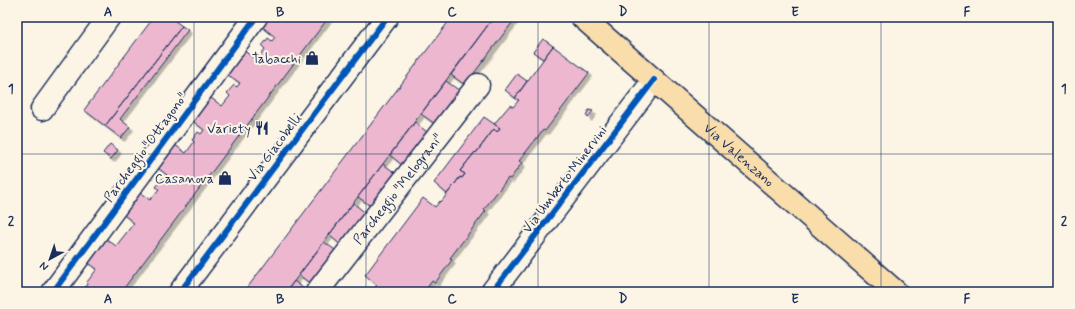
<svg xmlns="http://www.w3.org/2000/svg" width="1075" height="309" viewBox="0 0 1075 309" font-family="Mynerve,sans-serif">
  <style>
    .building { fill: #edb7cf; stroke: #1b2f5e; filter: url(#shadow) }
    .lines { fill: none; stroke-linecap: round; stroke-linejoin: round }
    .minor-casing { stroke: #1b2f5e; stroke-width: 25 }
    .major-casing { stroke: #1b2f5e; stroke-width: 25 }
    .minor { stroke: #fcf5e5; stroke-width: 22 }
    .major { stroke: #f9ddab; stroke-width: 22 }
    .cycleway-casing { stroke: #fcf5e5; stroke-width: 8 }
    .cycleway { stroke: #0057b8; stroke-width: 6 }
    .grid { fill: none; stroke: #1b2f5e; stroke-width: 1; stroke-opacity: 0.55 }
    .labels { text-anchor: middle; stroke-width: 4; stroke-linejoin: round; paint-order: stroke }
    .poi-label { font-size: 14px; fill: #1b2f5e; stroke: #fcf5e5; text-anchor: end }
    .street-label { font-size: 14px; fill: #1b2f5e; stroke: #fcf5e5 }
    .neatline { fill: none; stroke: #1b2f5e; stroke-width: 1.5 }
    .grid-label { font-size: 13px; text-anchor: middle; font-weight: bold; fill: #1b2f5e }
  </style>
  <defs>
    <filter id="shadow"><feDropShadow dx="3.5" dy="3.5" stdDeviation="0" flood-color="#0004"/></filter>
  </defs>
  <rect width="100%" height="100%" fill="#fcf5e5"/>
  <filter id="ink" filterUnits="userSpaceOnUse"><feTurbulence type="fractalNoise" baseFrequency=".025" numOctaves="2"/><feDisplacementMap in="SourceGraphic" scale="8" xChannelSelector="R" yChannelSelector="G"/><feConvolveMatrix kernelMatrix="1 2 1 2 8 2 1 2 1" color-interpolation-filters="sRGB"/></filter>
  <g filter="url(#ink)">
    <path class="building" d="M154,17H170L182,26L105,126L84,110Z
      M266,17H329L121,292H91L85,287L88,283L87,282L97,269L83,259L101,235L116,246L134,223L119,211L135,189L150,200L159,189L156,187L163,178L164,179L167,175L154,165L171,142L186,153L194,142L192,140L198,132L201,134L204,130L189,118L207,95L222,106L230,96L227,93L234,85L237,87L240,83L224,72L242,49L256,60L265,49L262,46L268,38L272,41L275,37L260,25Z
      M452,17H494L286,292H244Z
      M494,17H511L515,19L465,85L451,75Z
      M182,26L188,30L120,119L130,127L121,138L105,126Z
      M543,39L553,46L543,59L533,52Z
      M553,46L589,73L545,131L543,130L519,161L522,163L510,179L508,178L484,209L486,211L485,212L450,258L452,260L435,283L432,281L424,292H381L375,287L377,285L365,275L423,198L435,207L440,201L441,202L460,177L462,178L465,174L460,171L475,152L476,153L494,129L497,132L500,128L494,124L510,105L513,107L519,100L515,98Z
      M517,74L527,81L515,98L505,90Z
      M446,81L460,91L435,124L421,114Z
      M589,110L593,111L588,118L586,115Z
      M484,117L500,128L497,132L494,129L476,153L475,152L460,171L465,174L462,178L460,177L447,194L434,183Z
      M415,122L428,133L403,166L390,155Z
      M110,144L118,150L111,159L103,153Z
      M383,164L397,174L372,207L358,197Z
      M353,203L367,214L342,246L329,235Z
      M324,242L338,252L312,285L299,275Z
      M294,281L308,292H286Z"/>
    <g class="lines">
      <defs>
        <g id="minor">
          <path d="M42,109L109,17"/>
          <path d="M53,292L256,17"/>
          <path d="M180,292L387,17"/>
          <path id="s1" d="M317,292L478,85"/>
          <path d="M492,292L654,80"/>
        </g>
        <g id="major">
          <path id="s2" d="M582,17L896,292"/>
        </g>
      </defs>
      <use href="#minor" class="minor-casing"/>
      <use href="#major" class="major-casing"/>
      <use href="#minor" class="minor"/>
      <use href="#major" class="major"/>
      <defs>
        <path id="cycleway" d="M53,292L256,17
          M180,292L387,17
          M492,292L654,80"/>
      </defs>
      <use href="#cycleway" class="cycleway-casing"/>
      <use href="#cycleway" class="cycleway"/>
    </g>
  </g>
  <path class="grid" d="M194,17V292M366,17V292M538,17V292M709,17V292M881,17V292M17,154H1058"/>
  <defs>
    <symbol id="shop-bare" viewBox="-9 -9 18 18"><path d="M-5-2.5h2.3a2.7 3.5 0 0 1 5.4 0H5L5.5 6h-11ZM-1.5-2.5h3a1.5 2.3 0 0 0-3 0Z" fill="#1b2f5e" stroke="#fcf5e5" stroke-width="2.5" paint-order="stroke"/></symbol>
    <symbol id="restaurant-bare" viewBox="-9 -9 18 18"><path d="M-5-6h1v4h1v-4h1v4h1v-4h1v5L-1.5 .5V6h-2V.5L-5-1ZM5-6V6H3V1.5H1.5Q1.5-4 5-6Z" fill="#1b2f5e" stroke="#fcf5e5" stroke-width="2.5" paint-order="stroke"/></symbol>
  </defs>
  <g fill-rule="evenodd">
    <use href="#shop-bare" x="302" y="48" width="20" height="20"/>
    <use href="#restaurant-bare" x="252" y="118" width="20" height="20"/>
    <use href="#shop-bare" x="215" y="168" width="20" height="20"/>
  </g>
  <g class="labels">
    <g class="poi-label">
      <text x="301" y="63">Tabacchi</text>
      <text x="251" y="133">Variety</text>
      <text x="214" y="183">Casanova</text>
    </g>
    <g class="street-label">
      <text transform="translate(145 147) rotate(-54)" y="5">Parcheggio "Ottagono"</text>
      <text transform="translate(274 147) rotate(-53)" y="5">Via Giacobelli</text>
      <text dy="5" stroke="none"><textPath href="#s2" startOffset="209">Via Valenzano</textPath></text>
      <text transform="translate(564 179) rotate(-53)" y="5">Via Umberto Minervini</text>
      <text dy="5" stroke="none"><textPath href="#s1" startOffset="131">Parcheggio "Melograni"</textPath></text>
    </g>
  </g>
  <rect width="1075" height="309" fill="none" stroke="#fcf5e5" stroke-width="44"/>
  <g transform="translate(50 259) rotate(220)" stroke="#fcf5e5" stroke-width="3" paint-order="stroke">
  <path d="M0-3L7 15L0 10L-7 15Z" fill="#1b2f5e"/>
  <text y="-6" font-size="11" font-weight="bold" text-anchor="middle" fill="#1b2f5e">N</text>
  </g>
  <rect x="22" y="22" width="1031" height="265" class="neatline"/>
  <g class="grid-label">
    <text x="108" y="16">A</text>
    <text x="280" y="16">B</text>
    <text x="452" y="16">C</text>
    <text x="623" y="16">D</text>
    <text x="795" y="16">E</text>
    <text x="967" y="16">F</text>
    <text x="11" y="93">1</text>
    <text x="1064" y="93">1</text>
    <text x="11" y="225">2</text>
    <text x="1064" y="225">2</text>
    <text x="108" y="303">A</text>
    <text x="280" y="303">B</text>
    <text x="452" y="303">C</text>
    <text x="623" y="303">D</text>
    <text x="795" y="303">E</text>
    <text x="967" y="303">F</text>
  </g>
</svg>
